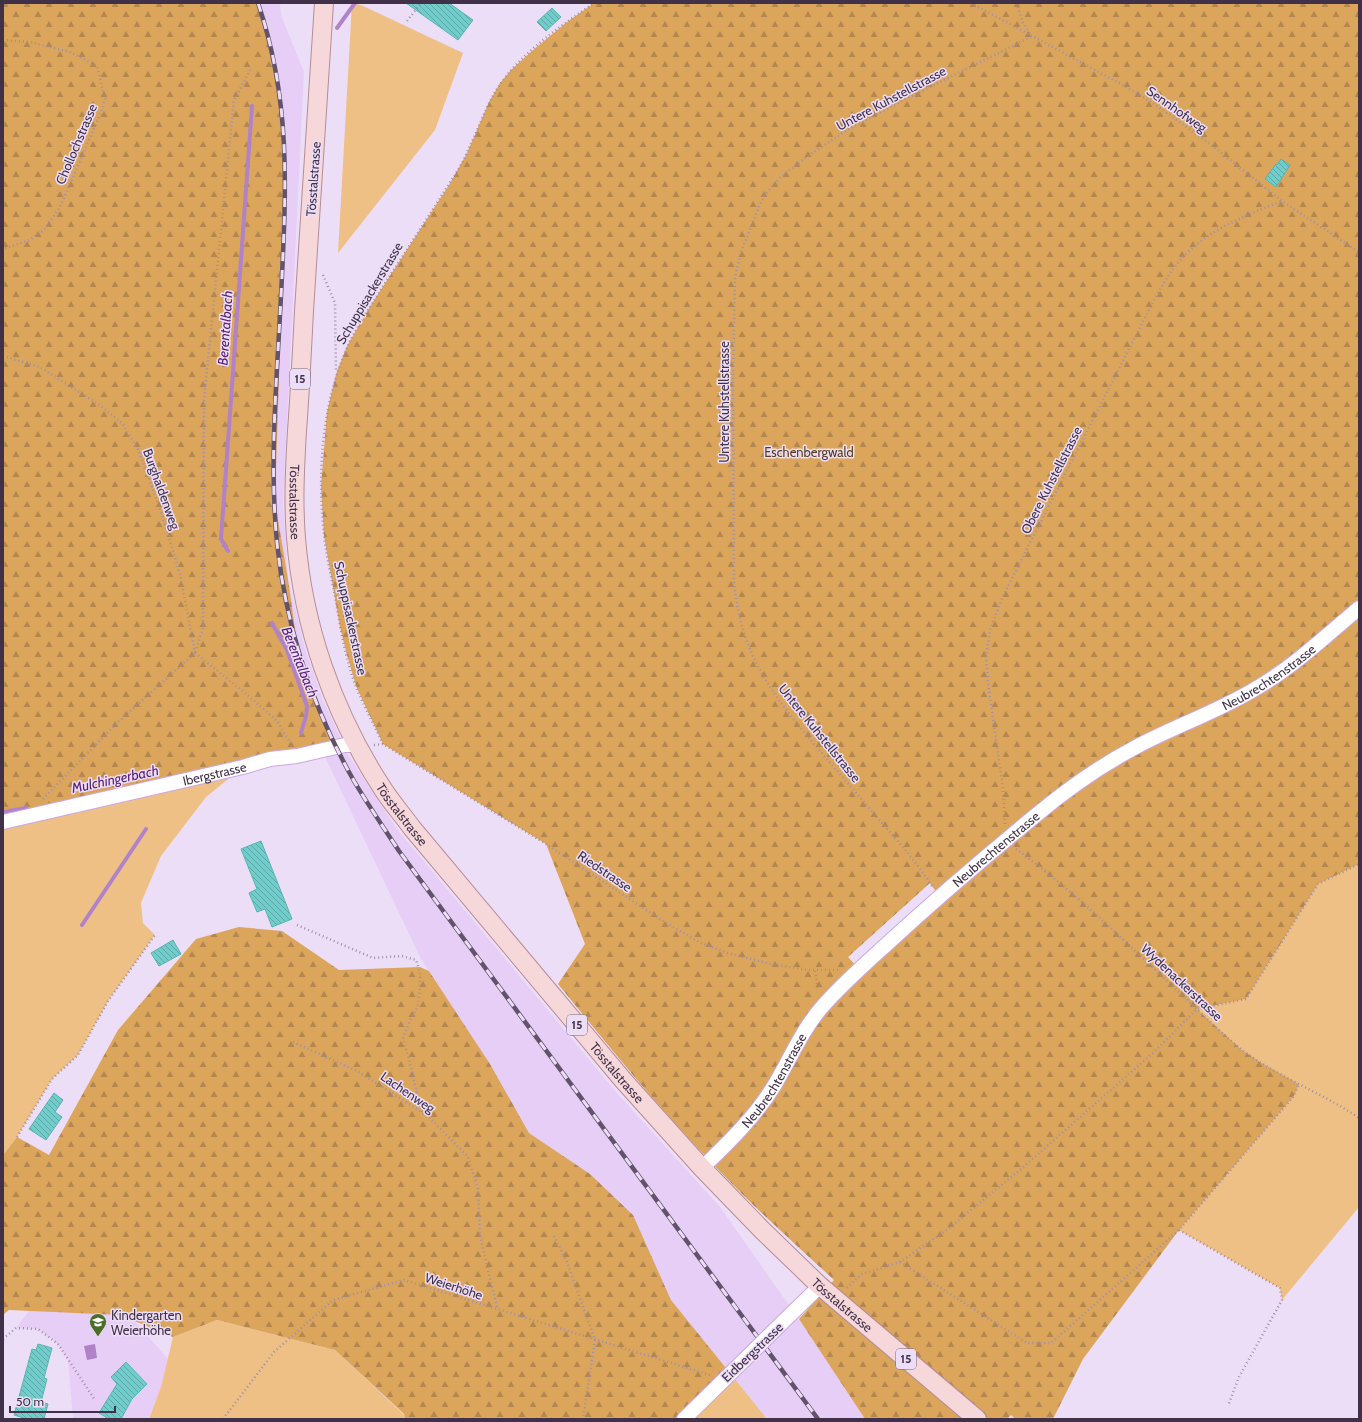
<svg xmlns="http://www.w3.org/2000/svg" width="1362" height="1422" viewBox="0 0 1362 1422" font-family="Cabin,sans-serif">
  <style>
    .built { fill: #e7cef6 }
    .green { fill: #efc085 }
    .forest { fill: url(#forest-firs); fill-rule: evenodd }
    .water { fill: #b083c9 }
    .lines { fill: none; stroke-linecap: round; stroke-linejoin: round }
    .stream { stroke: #b083c9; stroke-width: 4 }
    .building { fill: url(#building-back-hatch); stroke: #54b5b1 }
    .minor-casing { stroke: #cca7e2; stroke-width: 16 }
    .major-casing { stroke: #b48d98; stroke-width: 20 }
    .path { stroke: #9e8fa8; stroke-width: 2.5; stroke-dasharray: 1 3; stroke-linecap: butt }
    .minor { stroke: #fff; stroke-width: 14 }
    .major { stroke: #f7d8da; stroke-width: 18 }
    .rail-casing { stroke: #62536b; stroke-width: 4.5 }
    .rail { stroke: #eddef7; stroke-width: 3; stroke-dasharray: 9; stroke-linecap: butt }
    .minor-bridge-casing { stroke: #cca7e2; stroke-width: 16; stroke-linecap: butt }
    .minor-bridge { stroke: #fff; stroke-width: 14 }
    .labels { text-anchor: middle; stroke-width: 3; stroke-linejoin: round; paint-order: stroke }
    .shield { fill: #eddef7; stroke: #74657d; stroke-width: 1 }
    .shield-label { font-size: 12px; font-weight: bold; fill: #403149 }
    .street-label { font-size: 13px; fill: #403149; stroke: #eddef7 }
    .park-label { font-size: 13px; fill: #533c1d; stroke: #eddef7 }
    .poi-label { font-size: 13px; fill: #403149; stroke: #eddef7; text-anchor: start }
    .water-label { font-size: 14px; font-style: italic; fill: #592175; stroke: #eddef7 }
  </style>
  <defs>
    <pattern id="forest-firs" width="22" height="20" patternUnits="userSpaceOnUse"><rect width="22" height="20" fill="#dca55c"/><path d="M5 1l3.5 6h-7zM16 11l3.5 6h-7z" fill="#b4874e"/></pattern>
    <pattern id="building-back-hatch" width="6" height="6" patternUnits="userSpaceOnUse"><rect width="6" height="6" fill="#6fcecb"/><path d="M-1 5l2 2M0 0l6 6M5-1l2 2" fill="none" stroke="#5da8a7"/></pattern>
  </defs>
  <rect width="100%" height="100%" fill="#eddef7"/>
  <path class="built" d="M212,3H280L281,15L304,72L283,505L288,579L305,649L323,700L349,756L397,829L617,1093L720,1207L810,1335L865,1419H767L671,1300L633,1215L590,1174L529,1133L490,1064L420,957L326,759L291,651Z
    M74,1252L168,1359L161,1387L149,1419H73L68,1360L58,1344L38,1329L16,1328Z"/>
  <path class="green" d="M352,3L361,5L463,53L435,130L338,253Z
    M243,767L206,797L161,856L141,903L143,923L155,935L108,1001L78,1055L52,1079L17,1137L3,1155V822Z
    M1359,864V1207L1282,1300L1280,1288L1179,1230L1294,1096L1299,1084L1262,1063L1242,1050L1197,1009L1246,999L1318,884Z
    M217,1320L335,1350L404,1415L405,1419H149L161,1387L173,1337Z
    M730,1373L767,1419H684Z"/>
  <path class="forest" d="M3,3H258C279,64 285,126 285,190L275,502L288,579L298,650L316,703L336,746L3,822Z
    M594,3H1359V864L1318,884L1246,999L1197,1009L1242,1050L1262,1063L1299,1084L1294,1096L1179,1230L1083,1359L1053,1419H1015L1011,1415L1007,1419H865L799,1319L834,1280C792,1241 749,1203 710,1161C656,1105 607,1044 558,984L585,944L546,844L383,744L356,686L347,655L340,627L324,536L321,486L327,412L336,374L347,346L369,308L449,185L467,153L489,102L500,83L511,70L533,50L567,22ZM930,883L939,896L859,969L848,957Z
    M239,927L282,931L339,970L420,967L429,971L490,1064L529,1133L590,1174L633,1215L671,1300L730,1373L684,1419H405L404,1414L335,1350L217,1320L173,1337L120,1315L9,1310L3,1315V1155L17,1137L49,1155L118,1030L196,939Z"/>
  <path class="water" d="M95,1344L97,1358L87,1360L84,1346Z"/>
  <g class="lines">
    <path class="stream" d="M337,28L355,3
      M228,551L221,539L252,106
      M272,623L287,650L307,706L306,716L301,733
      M3,812L26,808
      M82,925L146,829"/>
  </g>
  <path class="building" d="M406,3H449L473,20L458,40Z
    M552,8L561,17L546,31L537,22Z
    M1281,159L1290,165L1276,187L1265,179L1276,164L1277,165Z
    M261,841L292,919L272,927L265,909L257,912L249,893L257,889L241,849Z
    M173,940L181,954L159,966L151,953Z
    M54,1093L63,1100L55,1112L62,1117L46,1140L29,1129Z
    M38,1344L52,1348L44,1378L47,1379L41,1402L48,1404L44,1419H27L14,1415L32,1349L36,1350Z
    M126,1362L147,1384L132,1399L121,1419H109L99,1413L117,1384L111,1377Z"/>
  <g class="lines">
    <defs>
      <g id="minor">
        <path id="s1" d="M3,822L243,767L270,759L297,756L345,745H356"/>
        <path id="s2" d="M702,1168C728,1143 755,1117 774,1086C790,1059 802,1030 822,1007C842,984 866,963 888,943C936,899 985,857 1035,816C1066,790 1100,766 1136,747C1175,726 1217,712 1255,689C1293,667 1326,636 1359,608"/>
        <path d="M790,1315L820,1286"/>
        <path d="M684,1419L736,1368"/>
      </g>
      <g id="major">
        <path id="s3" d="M324,3C317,106 311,208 304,311C302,351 300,391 297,431C295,466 293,502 296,538C303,626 333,712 381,786C390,801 402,814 412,828L623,1080L702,1168L762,1230L820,1286L977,1419"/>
      </g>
    </defs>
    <use href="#minor" class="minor-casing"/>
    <use href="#major" class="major-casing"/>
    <path class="path" d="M971,3L1121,84L1153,103L1214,147L1282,201L1359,252
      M1017,3L1022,21L1031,36
      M407,21L421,3
      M3,40L30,42L70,52L97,66L105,99L102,110L60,207L44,230L30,240L3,249
      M323,275L335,303L336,372
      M3,356L40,367L101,406L122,423L139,451L163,518L180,574L195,653
      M195,653L244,692L277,721L291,744
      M383,744C374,725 364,706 356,687C345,658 340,626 335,596C331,576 326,555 324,534C317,472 322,405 347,348C356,326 371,306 383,286C405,253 426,220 447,187C455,175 463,163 468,150C478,130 485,108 497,89C518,55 562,25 594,3
      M374,745L383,744L546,844L663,921L699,942L727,953L771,964L808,970H839
      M43,799L118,722L195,653L203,628L204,400L234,100L251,69
      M1005,824L1003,788L988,683L986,657L990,630L1003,596L1155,298C1163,284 1171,270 1182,258C1209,229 1247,215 1282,201
      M1016,849C1070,888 1117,934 1165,979C1190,1002 1214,1027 1241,1049C1277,1077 1321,1092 1359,1118
      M932,886C918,864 900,844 883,824C862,800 841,775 820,751C773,696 741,656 734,582L733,377L735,276L741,252L761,202L771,187L782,176L809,155L849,129L892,106L1031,37
      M297,925L373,958L402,956L416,960L420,972V990L417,1008L411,1018L403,1037L422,1112
      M815,971L818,990
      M293,1042L357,1071L428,1116L468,1157L478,1188L480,1235L489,1275L498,1310
      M17,1137L52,1079L78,1055L108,1001L155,935
      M1179,1230L1280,1288L1282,1300L1239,1377L1228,1406
      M554,1236L567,1262L595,1340L583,1419
      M900,1262L1027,1343H1051L1179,1230L1294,1096L1299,1084
      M847,1288L862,1274L900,1262L948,1229L1021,1169L1154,1052L1197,1009L1246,999L1318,884L1359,864
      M3,1339L16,1328L38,1329L58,1344L95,1400
      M223,1419L274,1352L333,1300L404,1280L710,1375"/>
    <use href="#minor" class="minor"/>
    <use href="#major" class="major"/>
    <defs>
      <path id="rail" d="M258,3C292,103 286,193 281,296C277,378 269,461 277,543C286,627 312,707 354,781C368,805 384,828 399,851L818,1419"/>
    </defs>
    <use href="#rail" class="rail-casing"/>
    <use href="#rail" class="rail"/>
    <defs>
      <path id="minor-bridge" d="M736,1368L790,1315"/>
    </defs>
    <use href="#minor-bridge" class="minor-bridge-casing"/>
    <use href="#minor-bridge" class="minor-bridge"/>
  </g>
  <defs>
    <symbol id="school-pin" viewBox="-11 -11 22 30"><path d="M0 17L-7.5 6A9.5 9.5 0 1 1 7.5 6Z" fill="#496e27" stroke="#eddef7"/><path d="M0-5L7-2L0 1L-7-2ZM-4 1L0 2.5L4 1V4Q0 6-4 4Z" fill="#fff"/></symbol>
  </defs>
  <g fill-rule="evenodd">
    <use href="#school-pin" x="88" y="1312" width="20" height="27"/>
  </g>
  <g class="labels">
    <g class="shield">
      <rect x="290" y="369" width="20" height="20" rx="3"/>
      <rect x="567" y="1015" width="20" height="20" rx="3"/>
      <rect x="896" y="1349" width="20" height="20" rx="3"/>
    </g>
    <g class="shield-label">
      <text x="300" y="383">15</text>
      <text x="577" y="1029">15</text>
      <text x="906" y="1363">15</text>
    </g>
    <g class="street-label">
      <text transform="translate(891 98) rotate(-28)" y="5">Untere Kuhstellstrasse</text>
      <text transform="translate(1177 109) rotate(35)" y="5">Sennhofweg</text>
      <text transform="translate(76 144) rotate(-67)" y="5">Chollochstrasse</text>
      <text transform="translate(313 179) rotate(-86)" y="5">Tösstalstrasse</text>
      <text transform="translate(369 293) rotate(-59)" y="5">Schuppisackerstrasse</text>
      <text transform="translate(724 402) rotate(-90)" y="5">Untere Kuhstellstrasse</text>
      <text transform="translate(1051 480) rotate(-63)" y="5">Obere Kuhstellstrasse</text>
      <text transform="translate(162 489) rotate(70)" y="5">Burghaldenweg</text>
      <text dy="5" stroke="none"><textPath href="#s3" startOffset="500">Tösstalstrasse</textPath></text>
      <text transform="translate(351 618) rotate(78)" y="5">Schuppisackerstrasse</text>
      <text dy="5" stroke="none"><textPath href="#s2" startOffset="761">Neubrechtenstrasse</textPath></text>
      <text transform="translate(820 733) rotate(51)" y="5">Untere Kuhstellstrasse</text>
      <text dy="5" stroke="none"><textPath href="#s1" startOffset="217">Ibergstrasse</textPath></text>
      <text dy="5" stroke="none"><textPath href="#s3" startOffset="836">Tösstalstrasse</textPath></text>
      <text dy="5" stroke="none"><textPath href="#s2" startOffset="437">Neubrechtenstrasse</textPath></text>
      <text transform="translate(605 871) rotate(34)" y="5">Riedstrasse</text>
      <text transform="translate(1182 982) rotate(43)" y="5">Wydenackerstrasse</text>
      <text dy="5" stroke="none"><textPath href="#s3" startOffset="1172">Tösstalstrasse</textPath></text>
      <text dy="5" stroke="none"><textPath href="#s2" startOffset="114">Neubrechtenstrasse</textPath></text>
      <text transform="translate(408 1092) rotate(34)" y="5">Lachenweg</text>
      <text transform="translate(454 1286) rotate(18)" y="5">Weierhöhe</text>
      <text dy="5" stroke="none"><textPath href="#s3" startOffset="1496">Tösstalstrasse</textPath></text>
      <text transform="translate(752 1352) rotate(-44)" y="5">Eidbergstrasse</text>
    </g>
    <g class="park-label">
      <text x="809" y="457">Eschenbergwald</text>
    </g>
    <g class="poi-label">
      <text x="111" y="1320">Kindergarten<tspan x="111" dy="15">Weierhöhe</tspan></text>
    </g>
    <g class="water-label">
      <text transform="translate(225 328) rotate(-86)" y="5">Berentalbach</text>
      <text transform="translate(300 662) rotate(68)" y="5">Berentalbach</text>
      <text transform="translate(115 779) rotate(-12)" y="5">Mulchingerbach</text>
    </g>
  </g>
  <rect width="1362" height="1422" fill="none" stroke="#403149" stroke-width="8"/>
  <path d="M10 1406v6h105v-6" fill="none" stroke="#403149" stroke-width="2"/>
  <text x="16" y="1406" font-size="12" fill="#403149" stroke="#eddef7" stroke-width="3" paint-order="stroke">50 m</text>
</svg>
